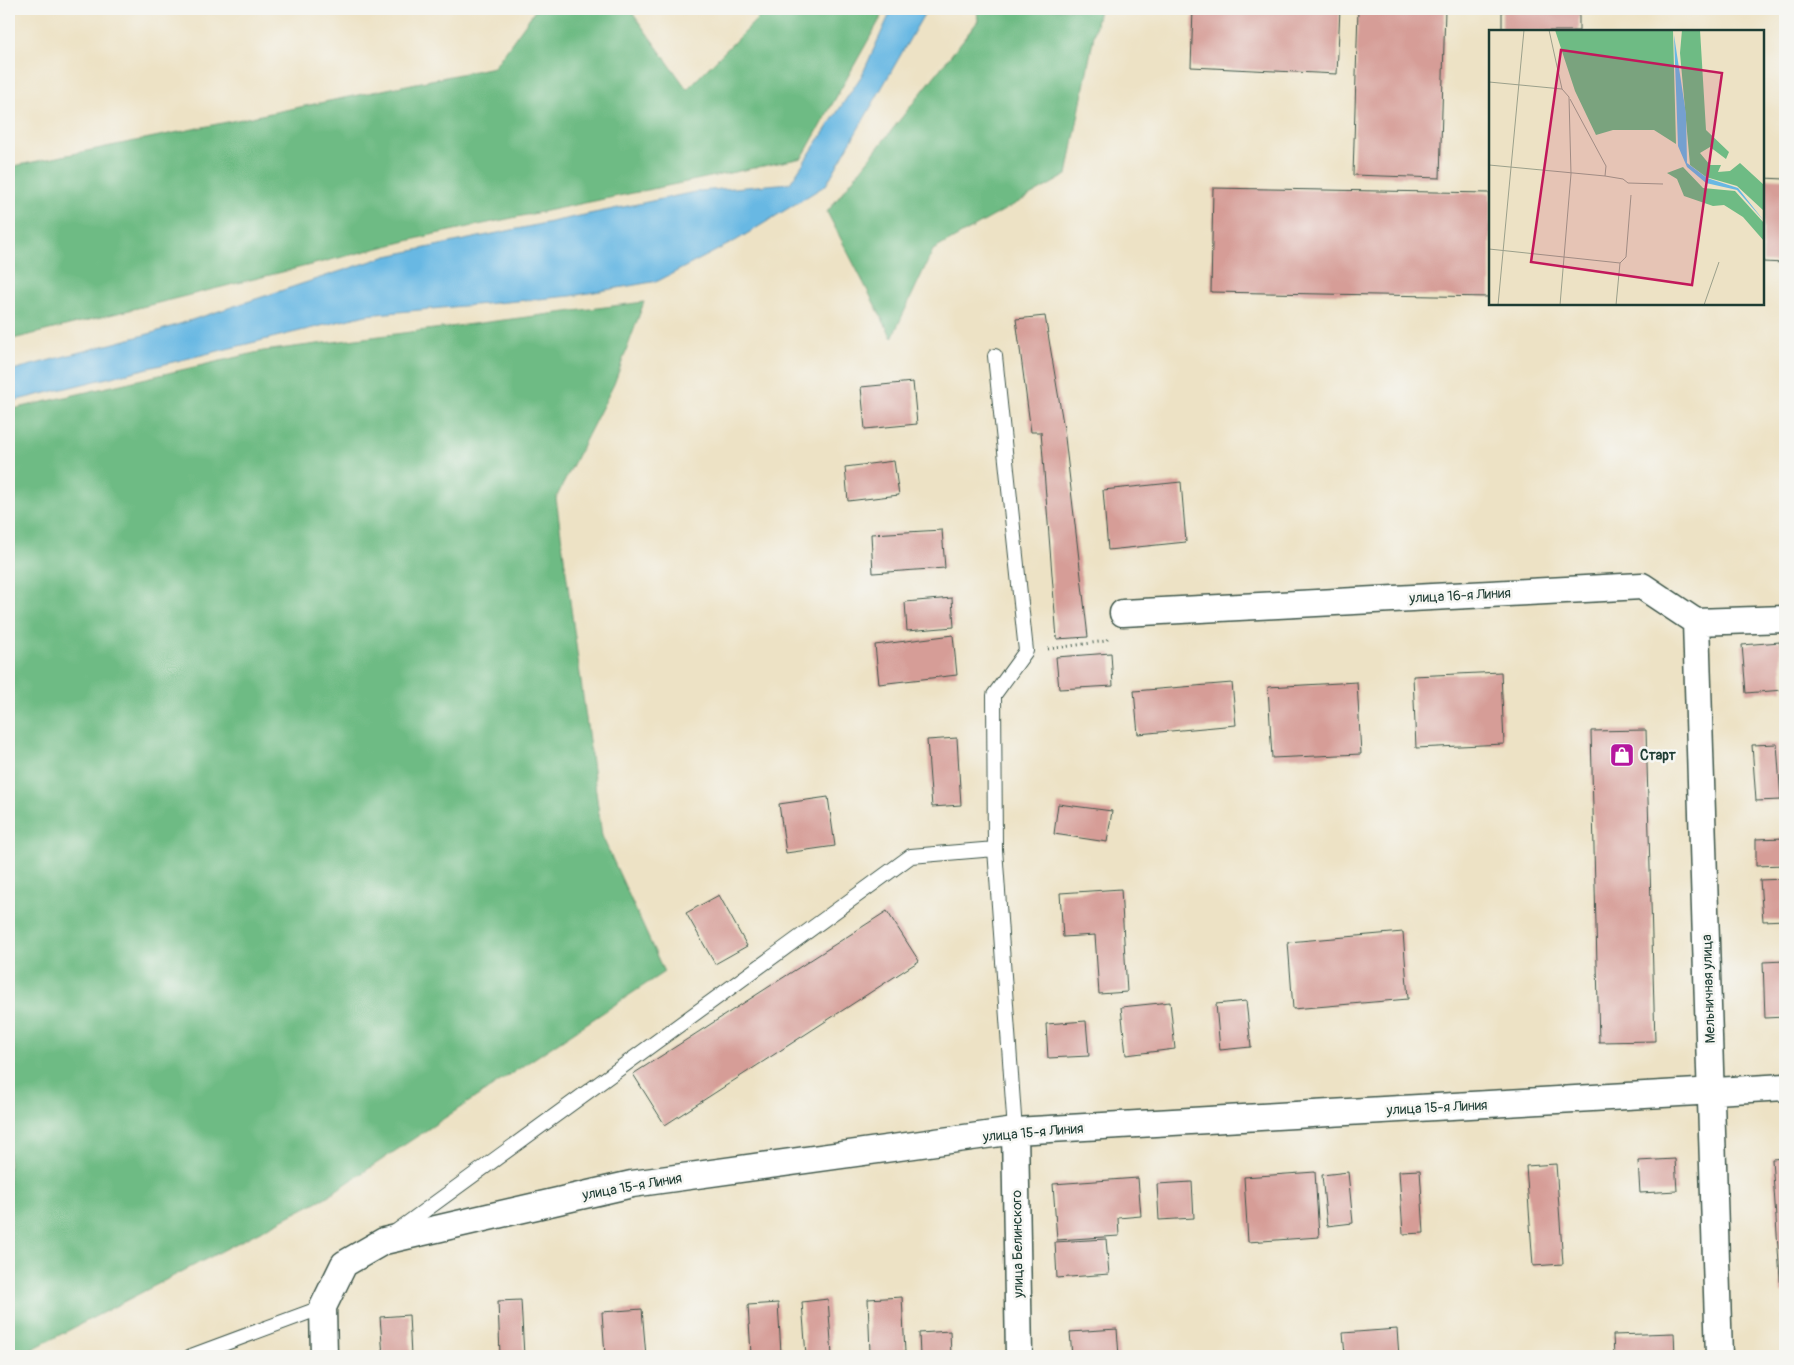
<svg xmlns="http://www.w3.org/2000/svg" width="1794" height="1365" viewBox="0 0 1794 1365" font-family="Pangolin,sans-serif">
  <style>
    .forest { fill: #6ebb84; stroke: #467c5c }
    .water { fill: #68b8e3; stroke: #447a8c }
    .building { fill: #d69d97 }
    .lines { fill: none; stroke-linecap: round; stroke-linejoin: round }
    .lane-casing { stroke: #3e564a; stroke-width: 16 }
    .street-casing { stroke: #3e564a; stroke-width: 29 }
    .path { stroke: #3e564a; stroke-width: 3; stroke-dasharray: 1 4; stroke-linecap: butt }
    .lane { stroke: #fff; stroke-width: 14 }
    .street { stroke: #fff; stroke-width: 26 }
    .labels { text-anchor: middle; stroke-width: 5; stroke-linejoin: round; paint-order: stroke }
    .street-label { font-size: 14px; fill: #1f3d34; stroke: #f6f6f2 }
    .poi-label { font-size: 14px; font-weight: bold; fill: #1f3d34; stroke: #f6f6f2; text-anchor: start }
    .inset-road { fill: none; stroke: #9ba08b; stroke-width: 1 }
    .view { fill: #c2185b; fill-opacity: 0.15; stroke: #c2185b; stroke-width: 2.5 }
    .inset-edge { fill: none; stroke: #1f3d34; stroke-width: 2.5 }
  </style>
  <rect width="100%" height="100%" fill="#f6f6f2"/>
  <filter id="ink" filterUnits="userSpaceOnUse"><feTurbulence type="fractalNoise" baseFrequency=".02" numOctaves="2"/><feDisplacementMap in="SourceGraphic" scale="10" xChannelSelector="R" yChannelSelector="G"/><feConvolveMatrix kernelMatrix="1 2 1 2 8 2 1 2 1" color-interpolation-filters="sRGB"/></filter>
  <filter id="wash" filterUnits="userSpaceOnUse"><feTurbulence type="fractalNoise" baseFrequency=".0096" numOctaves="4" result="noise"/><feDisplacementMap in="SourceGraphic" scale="20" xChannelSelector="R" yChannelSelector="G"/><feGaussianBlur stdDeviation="1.12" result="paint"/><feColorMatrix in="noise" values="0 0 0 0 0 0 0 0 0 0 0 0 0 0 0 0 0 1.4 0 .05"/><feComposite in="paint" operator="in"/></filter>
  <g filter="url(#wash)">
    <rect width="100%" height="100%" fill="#ede2c5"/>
    <path class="forest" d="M536,9H636L633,14L687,89L767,9H884L883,14L802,158L435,234L9,340V167L494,67Z
      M977,9H1099L1067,175L933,250L892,338L827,212L978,21Z
      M644,302L614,384L556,498L602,836L664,972L326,1197L19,1356H9V410L263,351Z"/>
    <path class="water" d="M892,9H927L826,185L737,240L658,281L571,296L366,315L9,402V371L152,333L387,256L700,191L790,183L862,75Z"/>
    <g id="blocks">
      <path class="building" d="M1193,9H1340L1337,74L1191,67Z
        M1358,9H1445L1440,178L1353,175Z
        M1502,9H1579V31H1502Z
        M1763,178L1785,179V263L1763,262Z
        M1213,188L1490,193V297L1211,292Z
        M1045,316L1064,429L1088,637L1057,639L1041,432H1031L1016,319Z
        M913,382L917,424L865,429L861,387Z
        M894,461L899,495L848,501L845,467Z
        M1181,482L1186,542L1108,550L1103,490Z
        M942,530L945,568L873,573L871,534Z
        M952,598L954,627L907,631L905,602Z
        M953,635L957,675L879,684L875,645Z
        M1780,642L1783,690L1746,693L1742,645Z
        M1111,653L1113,686L1059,689L1056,657Z
        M1501,672L1504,744L1416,748L1413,676Z
        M1357,682L1361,754L1272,758L1268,687Z
        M1232,683L1236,725L1138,734L1134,691Z
        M1646,730L1655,1041L1599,1042L1591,731Z
        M957,738L961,805L932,807L927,740Z
        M1777,744L1781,800L1756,801L1752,745Z
        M828,797L835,846L786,853L779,804Z
        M1058,804L1112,811L1107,842L1054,834Z
        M1785,838V865L1756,866V839Z
        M1785,879V920L1763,921L1760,880Z
        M1121,889L1127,992L1099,994L1095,935L1063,937L1060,893Z
        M719,895L747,946L715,964L686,913Z
        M887,911L919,961L665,1125L633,1074Z
        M1403,932L1408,999L1293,1009L1288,942Z
        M1785,961V1017L1765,1018L1763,962Z
        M1246,1001L1251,1047L1220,1050L1216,1004Z
        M1170,1002L1175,1049L1126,1055L1121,1007Z
        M1086,1021L1089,1056L1048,1058L1046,1024Z
        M1785,1158V1293H1781L1772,1159Z
        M1675,1159L1677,1191L1640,1193L1638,1161Z
        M1556,1164L1563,1264L1533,1266L1526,1166Z
        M1420,1170L1424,1233L1403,1234L1399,1171Z
        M1315,1172L1319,1237L1248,1242L1244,1177Z
        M1348,1172L1353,1223L1327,1226L1322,1175Z
        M1138,1178L1141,1216L1118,1218L1119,1236L1057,1240L1053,1184Z
        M1192,1182L1194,1218L1159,1220L1157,1184Z
        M1106,1239L1109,1274L1057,1278L1055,1242Z
        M902,1297L905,1352L870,1353L868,1299Z
        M828,1299L832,1356H806L802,1302Z
        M521,1300L524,1356H500L498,1301Z
        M778,1303L781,1353L751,1355L748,1305Z
        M642,1309L646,1356H605L602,1312Z
        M409,1315L411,1356H383L380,1317Z
        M1781,1317H1785V1356H1784Z
        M1117,1329L1119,1356H1072L1070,1332Z
        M1397,1329L1399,1356H1345L1343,1333Z
        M950,1331L951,1356H920L919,1333Z
        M1674,1333L1675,1356H1614L1613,1335Z"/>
    </g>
  </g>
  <g filter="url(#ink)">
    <use href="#blocks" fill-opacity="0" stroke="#3e564a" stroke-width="1"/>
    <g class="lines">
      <defs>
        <path id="lane" d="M995,356L1026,651L994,695L995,849
          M394,1233L911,856L995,849L1015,1131
          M191,1356L323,1307"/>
        <path id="street" d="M1123,613L1642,586L1696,622L1785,619
          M1696,622L1719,1356
          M1015,1131L1019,1356
          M324,1356L323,1307L344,1264L384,1241L632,1184L1015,1131L1785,1087"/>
      </defs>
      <use href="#lane" class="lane-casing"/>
      <use href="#street" class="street-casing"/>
      <path class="path" d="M1048,649L1106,641L1109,637"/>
      <use href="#lane" class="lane"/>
      <use href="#street" class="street"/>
    </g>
  </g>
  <defs>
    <symbol id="shop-square" viewBox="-11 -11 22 22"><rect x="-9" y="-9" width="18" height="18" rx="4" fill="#b5179e" stroke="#f6f6f2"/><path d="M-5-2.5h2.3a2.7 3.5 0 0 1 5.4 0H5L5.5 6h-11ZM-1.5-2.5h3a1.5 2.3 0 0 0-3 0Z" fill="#fff"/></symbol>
  </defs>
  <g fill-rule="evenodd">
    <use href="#shop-square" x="1608" y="741" width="28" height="28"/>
  </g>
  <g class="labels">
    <g class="street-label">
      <text transform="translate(1460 595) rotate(-3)" y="5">улица 16-я Линия</text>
      <text transform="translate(1708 989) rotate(-92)" y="5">Мельничная улица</text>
      <text transform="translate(1437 1107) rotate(-3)" y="5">улица 15-я Линия</text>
      <text transform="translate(1033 1132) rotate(-5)" y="5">улица 15-я Линия</text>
      <text transform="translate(632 1186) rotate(-10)" y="5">улица 15-я Линия</text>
      <text transform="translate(1017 1244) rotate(-91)" y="5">улица Белинского</text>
    </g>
    <g class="poi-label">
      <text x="1640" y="760">Cтарт</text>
    </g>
  </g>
  <g transform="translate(1489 30)">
    <rect width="275" height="275" fill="#ede2c5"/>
    <path d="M66,0H184L187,114L165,100H124L107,105L86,61ZM193,0H211L217,100L240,122L237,129L221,117L211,123L221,135H232L229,142L241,141L251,133L275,155V181L248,156L217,147L201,135L191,23ZM194,137L214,158L246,161L275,193V211L254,187L235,175L224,176L195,166L188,149L178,143Z" fill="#6ebb84"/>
    <path d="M185,5L197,84L198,133L218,148L249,158L275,191L248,160L217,153L198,137L189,116Z" fill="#68b8e3"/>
    <path class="inset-road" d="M60,0L73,59M0,52L73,59M0,135L116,146L117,136L81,69M116,146L134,149L139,153L174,154M0,219L131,233M9,275L35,0M71,275L82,144L80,67L73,59M127,275L131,233L137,227L142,165M215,275L230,232"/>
    <path class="view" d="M72,20L233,43L203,255L42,232Z"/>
    <rect width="275" height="275" class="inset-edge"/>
  </g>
  <rect width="1794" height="1365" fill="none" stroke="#f6f6f2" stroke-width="30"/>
</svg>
